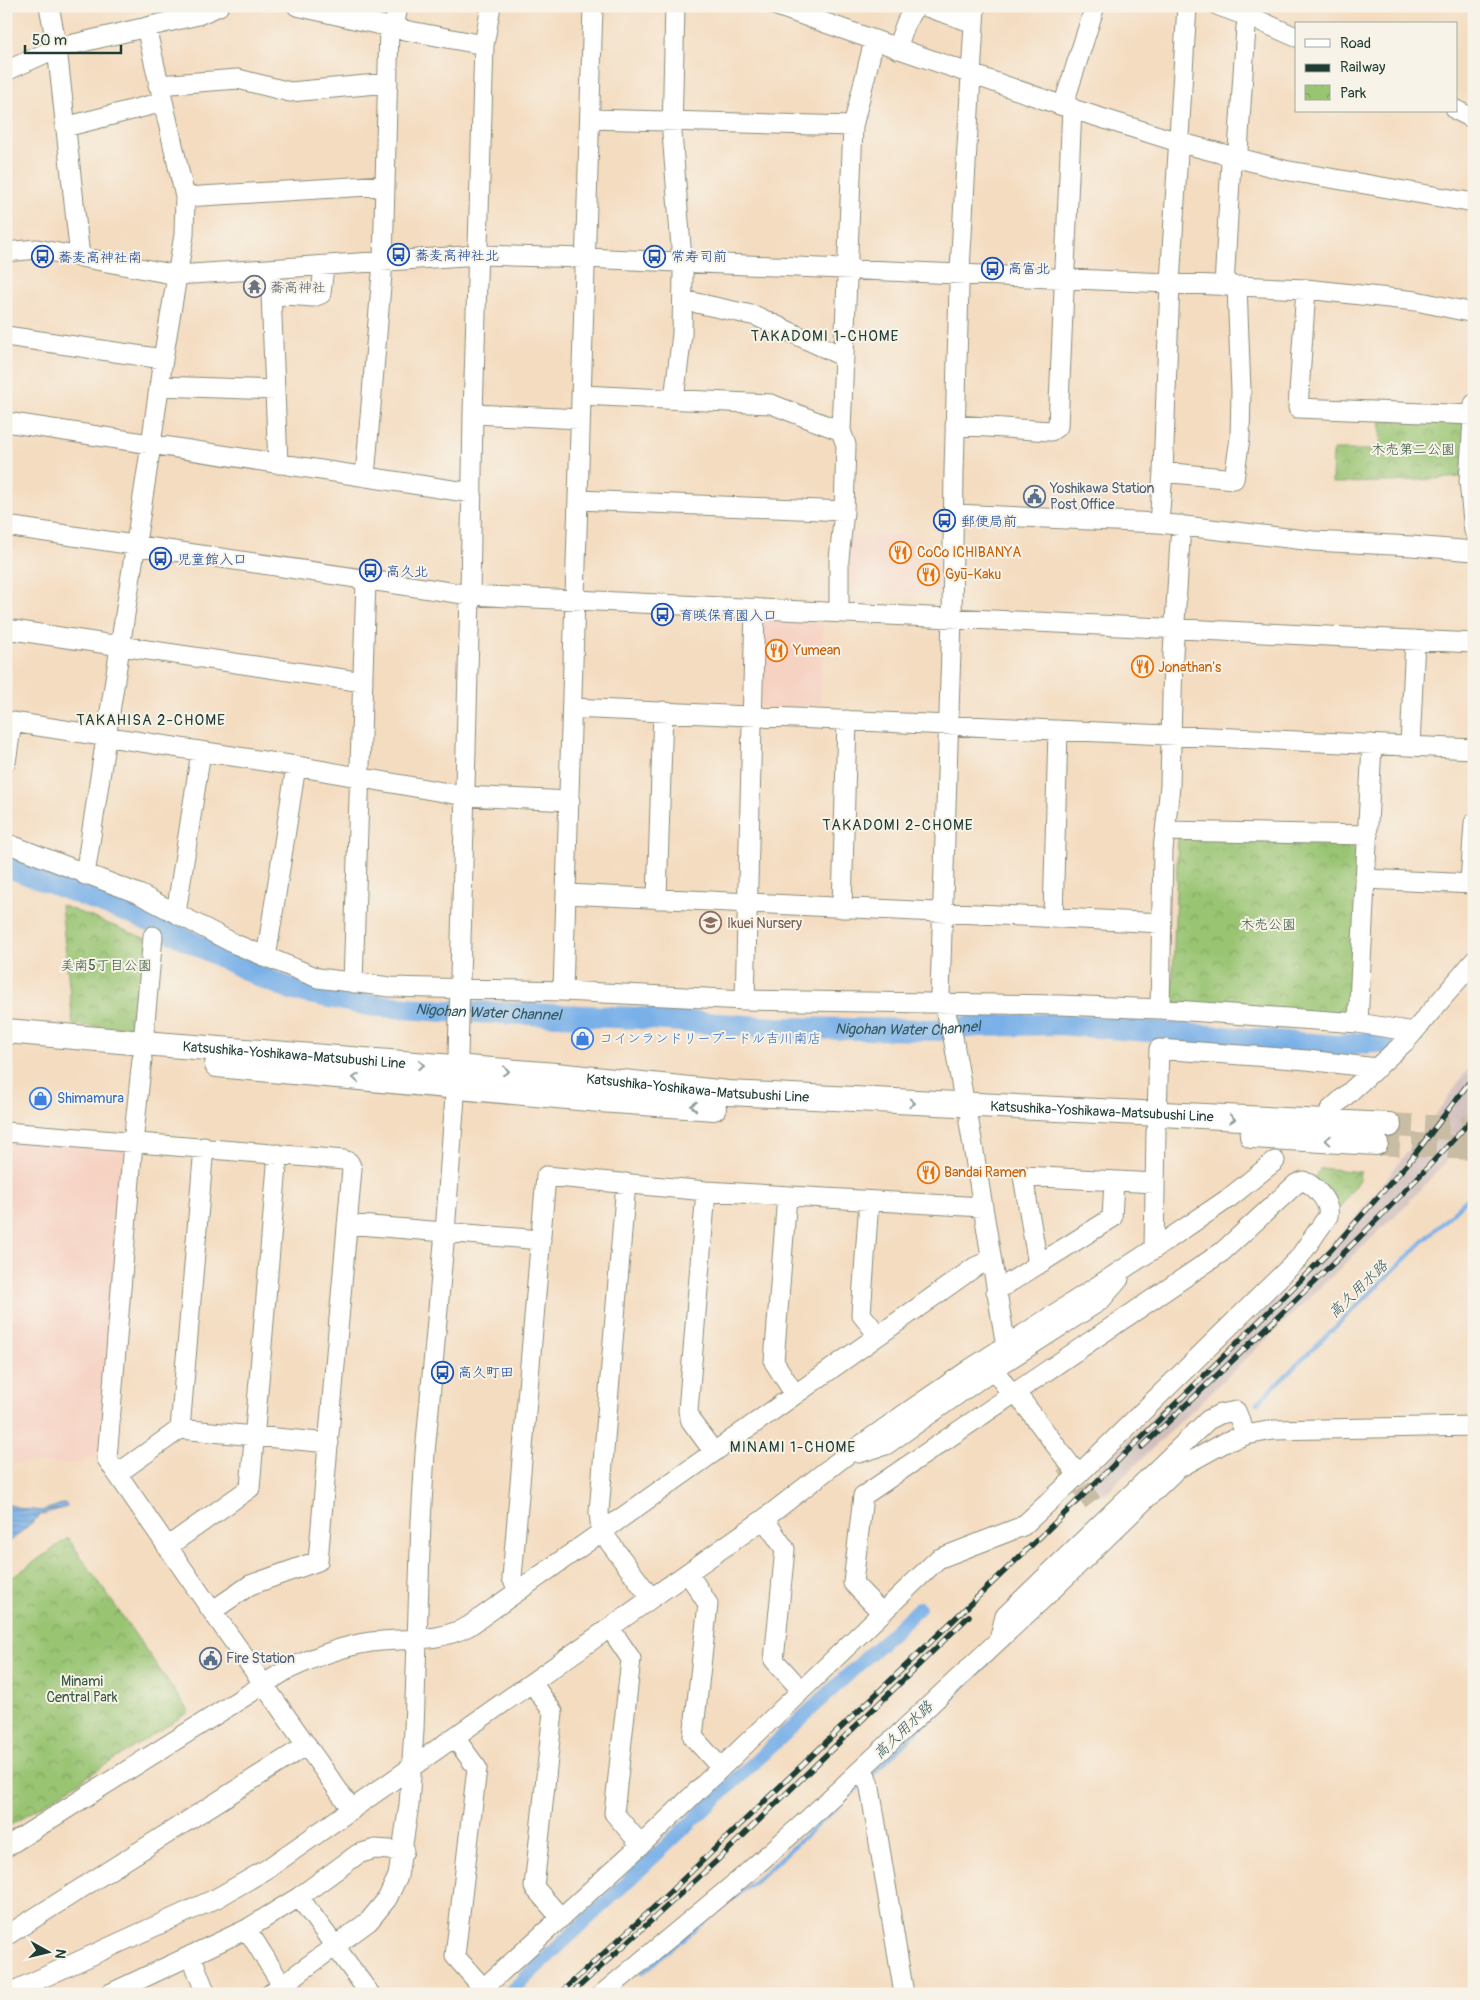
<svg xmlns="http://www.w3.org/2000/svg" width="1480" height="2000" viewBox="0 0 1480 2000" font-family="Pangolin,'Klee One',sans-serif">
  <style>
    .built { fill: #f6d2c3 }
    .industrial { fill: #d1bfbd }
    .park { fill: url(#park-crowns); stroke: #5c8053 }
    .water { fill: url(#water-rules); stroke: #4c768e }
    .lines { fill: none; stroke-linecap: round; stroke-linejoin: round }
    .stream { stroke: #79b0e8; stroke-width: 4 }
    .canal { stroke: #79b0e8; stroke-width: 14 }
    .river { stroke: #79b0e8; stroke-width: 22 }
    .minor-tunnel { stroke: #c9bca4; stroke-width: 19; stroke-dasharray: 19 9; stroke-linecap: butt }
    .major-tunnel { stroke: #c9bca4; stroke-width: 24; stroke-dasharray: 24 12; stroke-linecap: butt }
    .minor-casing { stroke: #8a8c7a; stroke-width: 21 }
    .major-casing { stroke: #8a8c7a; stroke-width: 26 }
    .minor { stroke: #fff; stroke-width: 19 }
    .major { stroke: #fff; stroke-width: 24 }
    .rail-casing { stroke: #1f3d34; stroke-width: 5.5 }
    .rail { stroke: #f7f3e8; stroke-width: 4; stroke-dasharray: 11; stroke-linecap: butt }
    .oneway { stroke: #8f9e9a }
    .labels { text-anchor: middle; stroke-width: 4; stroke-linejoin: round; paint-order: stroke }
    .transit-label { font-size: 14px; fill: #164399; stroke: #f7f3e8; text-anchor: start }
    .worship-label { font-size: 14px; fill: #5b616d; stroke: #f7f3e8; text-anchor: start }
    .park-label { font-size: 14px; fill: #375840; stroke: #f7f3e8 }
    .service-label { font-size: 14px; fill: #4e5e75; stroke: #f7f3e8; text-anchor: start }
    .food-label { font-size: 14px; fill: #c56008; stroke: #f7f3e8; text-anchor: start }
    .education-label { font-size: 14px; fill: #785e54; stroke: #f7f3e8; text-anchor: start }
    .shop-label { font-size: 14px; fill: #366cbe; stroke: #f7f3e8; text-anchor: start }
    .street-label { font-size: 14px; fill: #1f3d34; stroke: #f7f3e8 }
    .neighbourhood-label { font-size: 15px; letter-spacing: 1px; fill: #1f3d34; stroke: #f7f3e8 }
    .water-label { font-size: 15px; font-style: italic; fill: #365a61; stroke: #f7f3e8 }
  </style>
  <defs>
    <pattern id="park-crowns" width="20" height="18" patternUnits="userSpaceOnUse" patternTransform="scale(1.25)"><rect width="20" height="18" fill="#99c472"/><path d="M2 6a3 3 0 1 1 6 0M12 15a3 3 0 1 1 6 0" fill="none" stroke="#7ca05e"/></pattern>
    <pattern id="water-rules" width="6" height="5" patternUnits="userSpaceOnUse" patternTransform="scale(1.25)"><rect width="6" height="5" fill="#79b0e8"/><path d="M0 2.5h6" fill="none" stroke="#6390bd"/></pattern>
  </defs>
  <rect width="100%" height="100%" fill="#f7f3e8"/>
  <filter id="ink" filterUnits="userSpaceOnUse"><feTurbulence type="fractalNoise" baseFrequency=".02" numOctaves="2"/><feDisplacementMap in="SourceGraphic" scale="10" xChannelSelector="R" yChannelSelector="G"/><feConvolveMatrix kernelMatrix="1 2 1 2 8 2 1 2 1" color-interpolation-filters="sRGB"/></filter>
  <filter id="wash" filterUnits="userSpaceOnUse"><feTurbulence type="fractalNoise" baseFrequency=".0096" numOctaves="4" result="noise"/><feDisplacementMap in="SourceGraphic" scale="20" xChannelSelector="R" yChannelSelector="G"/><feGaussianBlur stdDeviation="1.12" result="paint"/><feColorMatrix in="noise" values="0 0 0 0 0 0 0 0 0 0 0 0 0 0 0 0 0 1.4 0 .05"/><feComposite in="paint" operator="in"/></filter>
  <g filter="url(#wash)">
    <rect width="100%" height="100%" fill="#f4dcc0"/>
    <path class="built" d="M849,534L920,536V550L944,552L945,595L845,587Z
      M762,619L823,624L820,709L761,707Z
      M6,1138L126,1142L99,1453L79,1463H6Z"/>
    <path class="industrial" d="M1474,1060V1132L1401,1210L1103,1496L1087,1480L1313,1264L1360,1213L1435,1116Z"/>
    <path class="park" d="M1381,418L1466,423L1461,477L1389,482L1332,483L1333,450H1380Z
      M1178,836L1360,843L1351,1015L1172,1002Z
      M61,905L147,939L139,1021L133,1029L73,1025Z
      M1321,1168L1361,1172L1358,1176L1360,1178L1339,1209L1313,1179Z
      M68,1538L189,1712L6,1828V1582Z"/>
    <path class="water" d="M65,1503L67,1507L42,1514L6,1545V1504L24,1509L41,1511Z"/>
    <g class="lines">
      <path class="stream" d="M1257,1403L1474,1192
        M871,1776L988,1663
        M642,1973L767,1871L862,1784"/>
      <path class="canal" d="M508,1994L919,1608"/>
      <path class="river" id="s1" d="M6,866L143,918L263,978L294,990L368,1005L444,1011L638,1018L774,1028L937,1030L980,1026L1058,1024L1337,1046L1373,1042L1387,1043"/>
    </g>
  </g>
  <g filter="url(#ink)">
    <g class="lines">
      <path class="minor-tunnel" d="M1065,1465L1095,1506"/>
      <path class="major-tunnel" d="M1389,1125L1474,1129
        M1376,1143L1474,1148"/>
      <defs>
        <path id="minor" d="M49,6L57,48L80,257
          M297,6L394,28L484,45
          M777,6L1063,106L1178,142L1284,170L1474,203
          M924,6L974,23
          M1219,6L1260,21L1296,37
          M394,28L398,6
          M897,49C902,35 906,16 917,6
          M6,71L57,48L198,15L219,6
          M158,85L238,79L290,92L388,83
          M1063,106L1095,6
          M1456,110L1474,119
          M590,119L853,126
          M65,127L163,102
          M185,197L385,185
          M6,252L37,249L177,275L479,255L585,258L1306,289L1416,301L1474,313
          M270,269L278,464
          M1224,286L1231,163L1238,151L1246,27L1250,17
          M1306,289L1298,408L1473,415
          M272,294L313,297L321,294L324,266
          M683,300L756,316L844,357
          M6,336L163,359
          M159,386L275,390
          M581,395L771,404L841,431
          M674,399L682,334L683,272L672,133L675,6
          M1474,404L1469,481L1474,531
          M473,414L580,419
          M6,422L472,493
          M955,425L1051,431L1058,426L1072,108
          M1163,472L1234,479L1240,438L1241,392L1237,286
          M365,477L383,262L389,27
          M578,500L844,511
          M953,514L1159,523L1313,541L1412,546L1474,551
          M1159,523L1163,472L1170,283L1187,6
          M6,526L470,595L1474,643
          M839,613V559L844,511L846,445L841,431L853,126L874,41
          M6,629L363,682
          M572,708L1474,749
          M6,721L296,766L465,796L570,801
          M1410,746L1415,640
          M6,762L12,722
          M1166,831L1368,835
          M6,843L139,894L235,944L318,978L390,987L563,991L745,1000L1060,1005L1160,1009L1358,1023L1372,744
          M85,875L151,445L163,359L184,235L185,197L146,27
          M1365,879L1474,884
          M1470,883L1474,823
          M567,894L1162,923
          M657,899L663,711
          M842,908L847,720
          M176,913L201,752
          M1053,918L1058,730
          M266,958L296,766
          M353,983L366,581
          M563,991L593,6
          M745,1000L755,608
          M1160,1009L1163,850L1170,786L1173,654L1181,525
          M1358,1023L1414,1032
          M143,1043L153,936
          M142,1059L133,1143L107,1459L212,1611L352,1810
          M965,1106L953,1037L940,994L952,618L954,472L959,287L975,6
          M1330,1110L1406,1041L1474,961
          M1157,1116L1159,1049L1307,1060L1377,1068
          M969,1122L1006,1347
          M6,1132L344,1160L349,1162L352,1169L318,1561L250,1585L212,1611
          M626,1183L599,1512L601,1531L651,1598
          M706,1191L688,1411L691,1421L713,1451
          M787,1196L774,1362L794,1393
          M869,1201L861,1314L878,1335
          M347,1224L541,1240
          M1154,1249L1156,1131
          M1038,1265L1023,1176L1155,1183
          M996,1291L1112,1218L1114,1181
          M994,1369L1007,1388
          M1016,1393L1078,1475
          M180,1429L204,1147
          M859,1453L886,1445L994,1369L1100,1301L1119,1279
          M117,1474L180,1429L329,1443
          M764,1519L785,1549L774,1660L801,1690
          M167,1547L250,1488L278,1154
          M688,1573L708,1604L693,1737L721,1768
          M519,1591L512,1578L546,1176L706,1191L982,1207
          M610,1628L631,1659L614,1813L641,1845
          M999,1640L1005,1616L1208,1420L1220,1414L1236,1411L1246,1435
          M532,1683L553,1712L534,1887L561,1918
          M455,1738L477,1768L455,1956L483,1988
          M861,1770L866,1776L870,1788L904,1994
          M6,1847L285,1671C312,1658 341,1646 371,1642C408,1637 434,1644 469,1626L975,1267L991,1260
          M299,1897L370,1994
          M247,1929L282,1985
          M6,1936L307,1745
          M191,1955L206,1994
          M7,1994L217,1898L267,1869L764,1519L844,1457L906,1413L970,1369L1154,1249L1229,1198L1275,1161
          M109,1994L247,1929L299,1897L358,1854L375,1849L404,1851
          M270,1994L369,1921L387,1899L398,1876L409,1805L414,1730L421,1521L425,1453L445,1232L458,1056L470,595L473,414L484,45L491,6
          M477,1994L641,1845L938,1559L1023,1526L1078,1475L1298,1259L1328,1216C1331,1203 1315,1185 1303,1181L1296,1184L1222,1252L863,1496L853,1583L881,1612
          M602,1994L746,1874L805,1822L1047,1595L1177,1469L1226,1442L1246,1435L1273,1430L1474,1426"/>
        <g id="major">
          <path id="s2" d="M6,1031L143,1043L556,1075L728,1093L1389,1125"/>
          <path d="M217,1065L600,1100L714,1108"/>
          <path d="M1252,1136L1376,1143"/>
        </g>
      </defs>
      <use href="#minor" class="minor-casing"/>
      <use href="#major" class="major-casing"/>
      <use href="#minor" class="minor"/>
      <use href="#major" class="major"/>
      <defs>
        <path id="rail" d="M1142,1447C1254,1339 1370,1233 1474,1117
          M559,1994L649,1912L1063,1515L1331,1250L1409,1162L1474,1076
          M571,1994L724,1854L969,1616"/>
      </defs>
      <use href="#rail" class="rail-casing"/>
      <use href="#rail" class="rail"/>
    </g>
    <defs><path id="oneway-chevron" d="M-2-3.5L2.5 0L-2 3.5" fill="none" stroke-width="1.6" stroke-linecap="round" stroke-linejoin="round" transform="scale(1.25)"/></defs>
    <g class="oneway">
      <use href="#oneway-chevron" transform="translate(421 1065) rotate(4)"/>
      <use href="#oneway-chevron" transform="translate(506 1071) rotate(5)"/>
      <use href="#oneway-chevron" transform="translate(356 1078) rotate(-175)"/>
      <use href="#oneway-chevron" transform="translate(912 1103) rotate(3)"/>
      <use href="#oneway-chevron" transform="translate(694 1106) rotate(-176)"/>
      <use href="#oneway-chevron" transform="translate(1232 1119) rotate(3)"/>
      <use href="#oneway-chevron" transform="translate(1328 1140) rotate(-177)"/>
    </g>
  </g>
  <defs>
    <symbol id="bus-ring" viewBox="-11 -11 22 22"><circle r="9.5" fill="#f7f3e8" stroke="#1a4fb4" stroke-width="1.5"/><path d="M-5-6H5V4H4V6H2V4H-2V6H-4V4H-5ZM-3.5-4V0h7V-4ZM-3.5 1.2v1.5H-2V1.2ZM2 1.2v1.5H3.5V1.2Z" fill="#1a4fb4"/></symbol>
    <symbol id="temple-ring" viewBox="-11 -11 22 22"><circle r="9.5" fill="#f7f3e8" stroke="#6b7280" stroke-width="1.5"/><path d="M0-6L5-2H3V0L6.5 2.5H4V6H1.5V3h-3V6H-4V2.5H-6.5L-3 0V-2H-5Z" fill="#6b7280"/></symbol>
    <symbol id="civic-ring" viewBox="-11 -11 22 22"><circle r="9.5" fill="#f7f3e8" stroke="#5c6f8a" stroke-width="1.5"/><path d="M-.6-6.5H3V-4.5H.6V-3L4-1V1h2V6H-6V1h2V-1L-.6-3ZM-1.2 2.5V6h2.4V2.5Z" fill="#5c6f8a"/></symbol>
    <symbol id="restaurant-ring" viewBox="-11 -11 22 22"><circle r="9.5" fill="#f7f3e8" stroke="#e8710a" stroke-width="1.5"/><path d="M-5-6h1v4h1v-4h1v4h1v-4h1v5L-1.5 .5V6h-2V.5L-5-1ZM5-6V6H3V1.5H1.5Q1.5-4 5-6Z" fill="#e8710a"/></symbol>
    <symbol id="school-ring" viewBox="-11 -11 22 22"><circle r="9.5" fill="#f7f3e8" stroke="#8d6e63" stroke-width="1.5"/><path d="M0-5L7-2L0 1L-7-2ZM-4 1L0 2.5L4 1V4Q0 6-4 4Z" fill="#8d6e63"/></symbol>
    <symbol id="shop-ring" viewBox="-11 -11 22 22"><circle r="9.5" fill="#f7f3e8" stroke="#3f7fe0" stroke-width="1.5"/><path d="M-5-2.5h2.3a2.7 3.5 0 0 1 5.4 0H5L5.5 6h-11ZM-1.5-2.5h3a1.5 2.3 0 0 0-3 0Z" fill="#3f7fe0"/></symbol>
  </defs>
  <g fill-rule="evenodd">
    <use href="#bus-ring" x="386" y="242" width="25" height="25"/>
    <use href="#bus-ring" x="642" y="244" width="25" height="25"/>
    <use href="#bus-ring" x="30" y="244" width="25" height="25"/>
    <use href="#bus-ring" x="980" y="256" width="25" height="25"/>
    <use href="#temple-ring" x="242" y="274" width="25" height="25"/>
    <use href="#civic-ring" x="1022" y="484" width="25" height="25"/>
    <use href="#bus-ring" x="932" y="508" width="25" height="25"/>
    <use href="#restaurant-ring" x="888" y="540" width="25" height="25"/>
    <use href="#bus-ring" x="148" y="546" width="25" height="25"/>
    <use href="#bus-ring" x="358" y="558" width="25" height="25"/>
    <use href="#restaurant-ring" x="916" y="562" width="25" height="25"/>
    <use href="#bus-ring" x="650" y="602" width="25" height="25"/>
    <use href="#restaurant-ring" x="764" y="638" width="25" height="25"/>
    <use href="#restaurant-ring" x="1130" y="654" width="25" height="25"/>
    <use href="#school-ring" x="698" y="910" width="25" height="25"/>
    <use href="#shop-ring" x="570" y="1026" width="25" height="25"/>
    <use href="#shop-ring" x="28" y="1086" width="25" height="25"/>
    <use href="#restaurant-ring" x="916" y="1160" width="25" height="25"/>
    <use href="#bus-ring" x="430" y="1360" width="25" height="25"/>
    <use href="#civic-ring" x="198" y="1646" width="25" height="25"/>
  </g>
  <g class="labels">
    <g class="transit-label">
      <text x="415" y="260">蕎麦高神社北</text>
      <text x="671" y="261">常寿司前</text>
      <text x="58" y="262">蕎麦高神社南</text>
      <text x="1008" y="273">高富北</text>
      <text x="961" y="526">郵便局前</text>
      <text x="177" y="564">児童館入口</text>
      <text x="386" y="576">高久北</text>
      <text x="679" y="620">育暎保育園入口</text>
      <text x="458" y="1377">高久町田</text>
    </g>
    <g class="worship-label">
      <text x="270" y="292">蕎高神社</text>
    </g>
    <g class="park-label">
      <text x="1413" y="454">木売第二公園</text>
      <text x="1268" y="929">木売公園</text>
      <text x="106" y="970">美南5丁目公園</text>
      <text x="82" y="1686">Minami<tspan x="82" dy="16">Central Park</tspan></text>
    </g>
    <g class="service-label">
      <text x="1050" y="493">Yoshikawa Station<tspan x="1050" dy="16">Post Office</tspan></text>
      <text x="226" y="1663">Fire Station</text>
    </g>
    <g class="food-label">
      <text x="917" y="557">CoCo ICHIBANYA</text>
      <text x="945" y="579">Gyū-Kaku</text>
      <text x="793" y="655">Yumean</text>
      <text x="1158" y="672">Jonathan's</text>
      <text x="944" y="1177">Bandai Ramen</text>
    </g>
    <g class="education-label">
      <text x="727" y="928">Ikuei Nursery</text>
    </g>
    <g class="shop-label">
      <text x="599" y="1043">コインランドリープードル吉川南店</text>
      <text x="57" y="1103">Shimamura</text>
    </g>
    <g class="street-label">
      <text dy="5" stroke="none"><textPath href="#s2" startOffset="289">Katsushika-Yoshikawa-Matsubushi Line</textPath></text>
      <text dy="5" stroke="none"><textPath href="#s2" startOffset="694">Katsushika-Yoshikawa-Matsubushi Line</textPath></text>
      <text dy="5" stroke="none"><textPath href="#s2" startOffset="1099">Katsushika-Yoshikawa-Matsubushi Line</textPath></text>
    </g>
    <g class="neighbourhood-label">
      <text x="825" y="341">TAKADOMI 1-CHOME</text>
      <text x="151" y="725">TAKAHISA 2-CHOME</text>
      <text x="898" y="830">TAKADOMI 2-CHOME</text>
      <text x="793" y="1452">MINAMI 1-CHOME</text>
    </g>
    <g class="water-label">
      <text dy="5" stroke="none"><textPath href="#s1" startOffset="510">Nigohan Water Channel</textPath></text>
      <text dy="5" stroke="none"><textPath href="#s1" startOffset="930">Nigohan Water Channel</textPath></text>
      <text transform="translate(1358 1289) rotate(-44)" y="5">高久用水路</text>
      <text transform="translate(903 1730) rotate(-44)" y="5">高久用水路</text>
    </g>
  </g>
  <rect width="1480" height="2000" fill="none" stroke="#f7f3e8" stroke-width="25"/>
  <rect x="1295" y="22" width="162" height="90" fill="#f7f3e8" stroke="#a1aaa0"/>
  <rect x="1305" y="39" width="25" height="8" fill="#ffffff" stroke="#a1aaa0"/>
  <text x="1340" y="48" font-size="15" fill="#1f3d34">Road</text>
  <rect x="1305" y="64" width="25" height="8" fill="#1f3d34" stroke="#a1aaa0"/>
  <text x="1340" y="72" font-size="15" fill="#1f3d34">Railway</text>
  <rect x="1305" y="85" width="25" height="15" fill="url(#park-crowns)" stroke="#a1aaa0"/>
  <text x="1340" y="98" font-size="15" fill="#1f3d34">Park</text>
  <g transform="translate(48 1952) rotate(98)" stroke="#f7f3e8" stroke-width="4" paint-order="stroke">
  <path d="M0-4L9 19L0 12L-9 19Z" fill="#1f3d34"/>
  <text y="-8" font-size="14" font-weight="bold" text-anchor="middle" fill="#1f3d34">N</text>
  </g>
  <path d="M25 45v8h96v-8" fill="none" stroke="#1f3d34" stroke-width="2.5"/>
  <text x="32" y="45" font-size="15" fill="#1f3d34" stroke="#f7f3e8" stroke-width="4" paint-order="stroke">50 m</text>
</svg>
